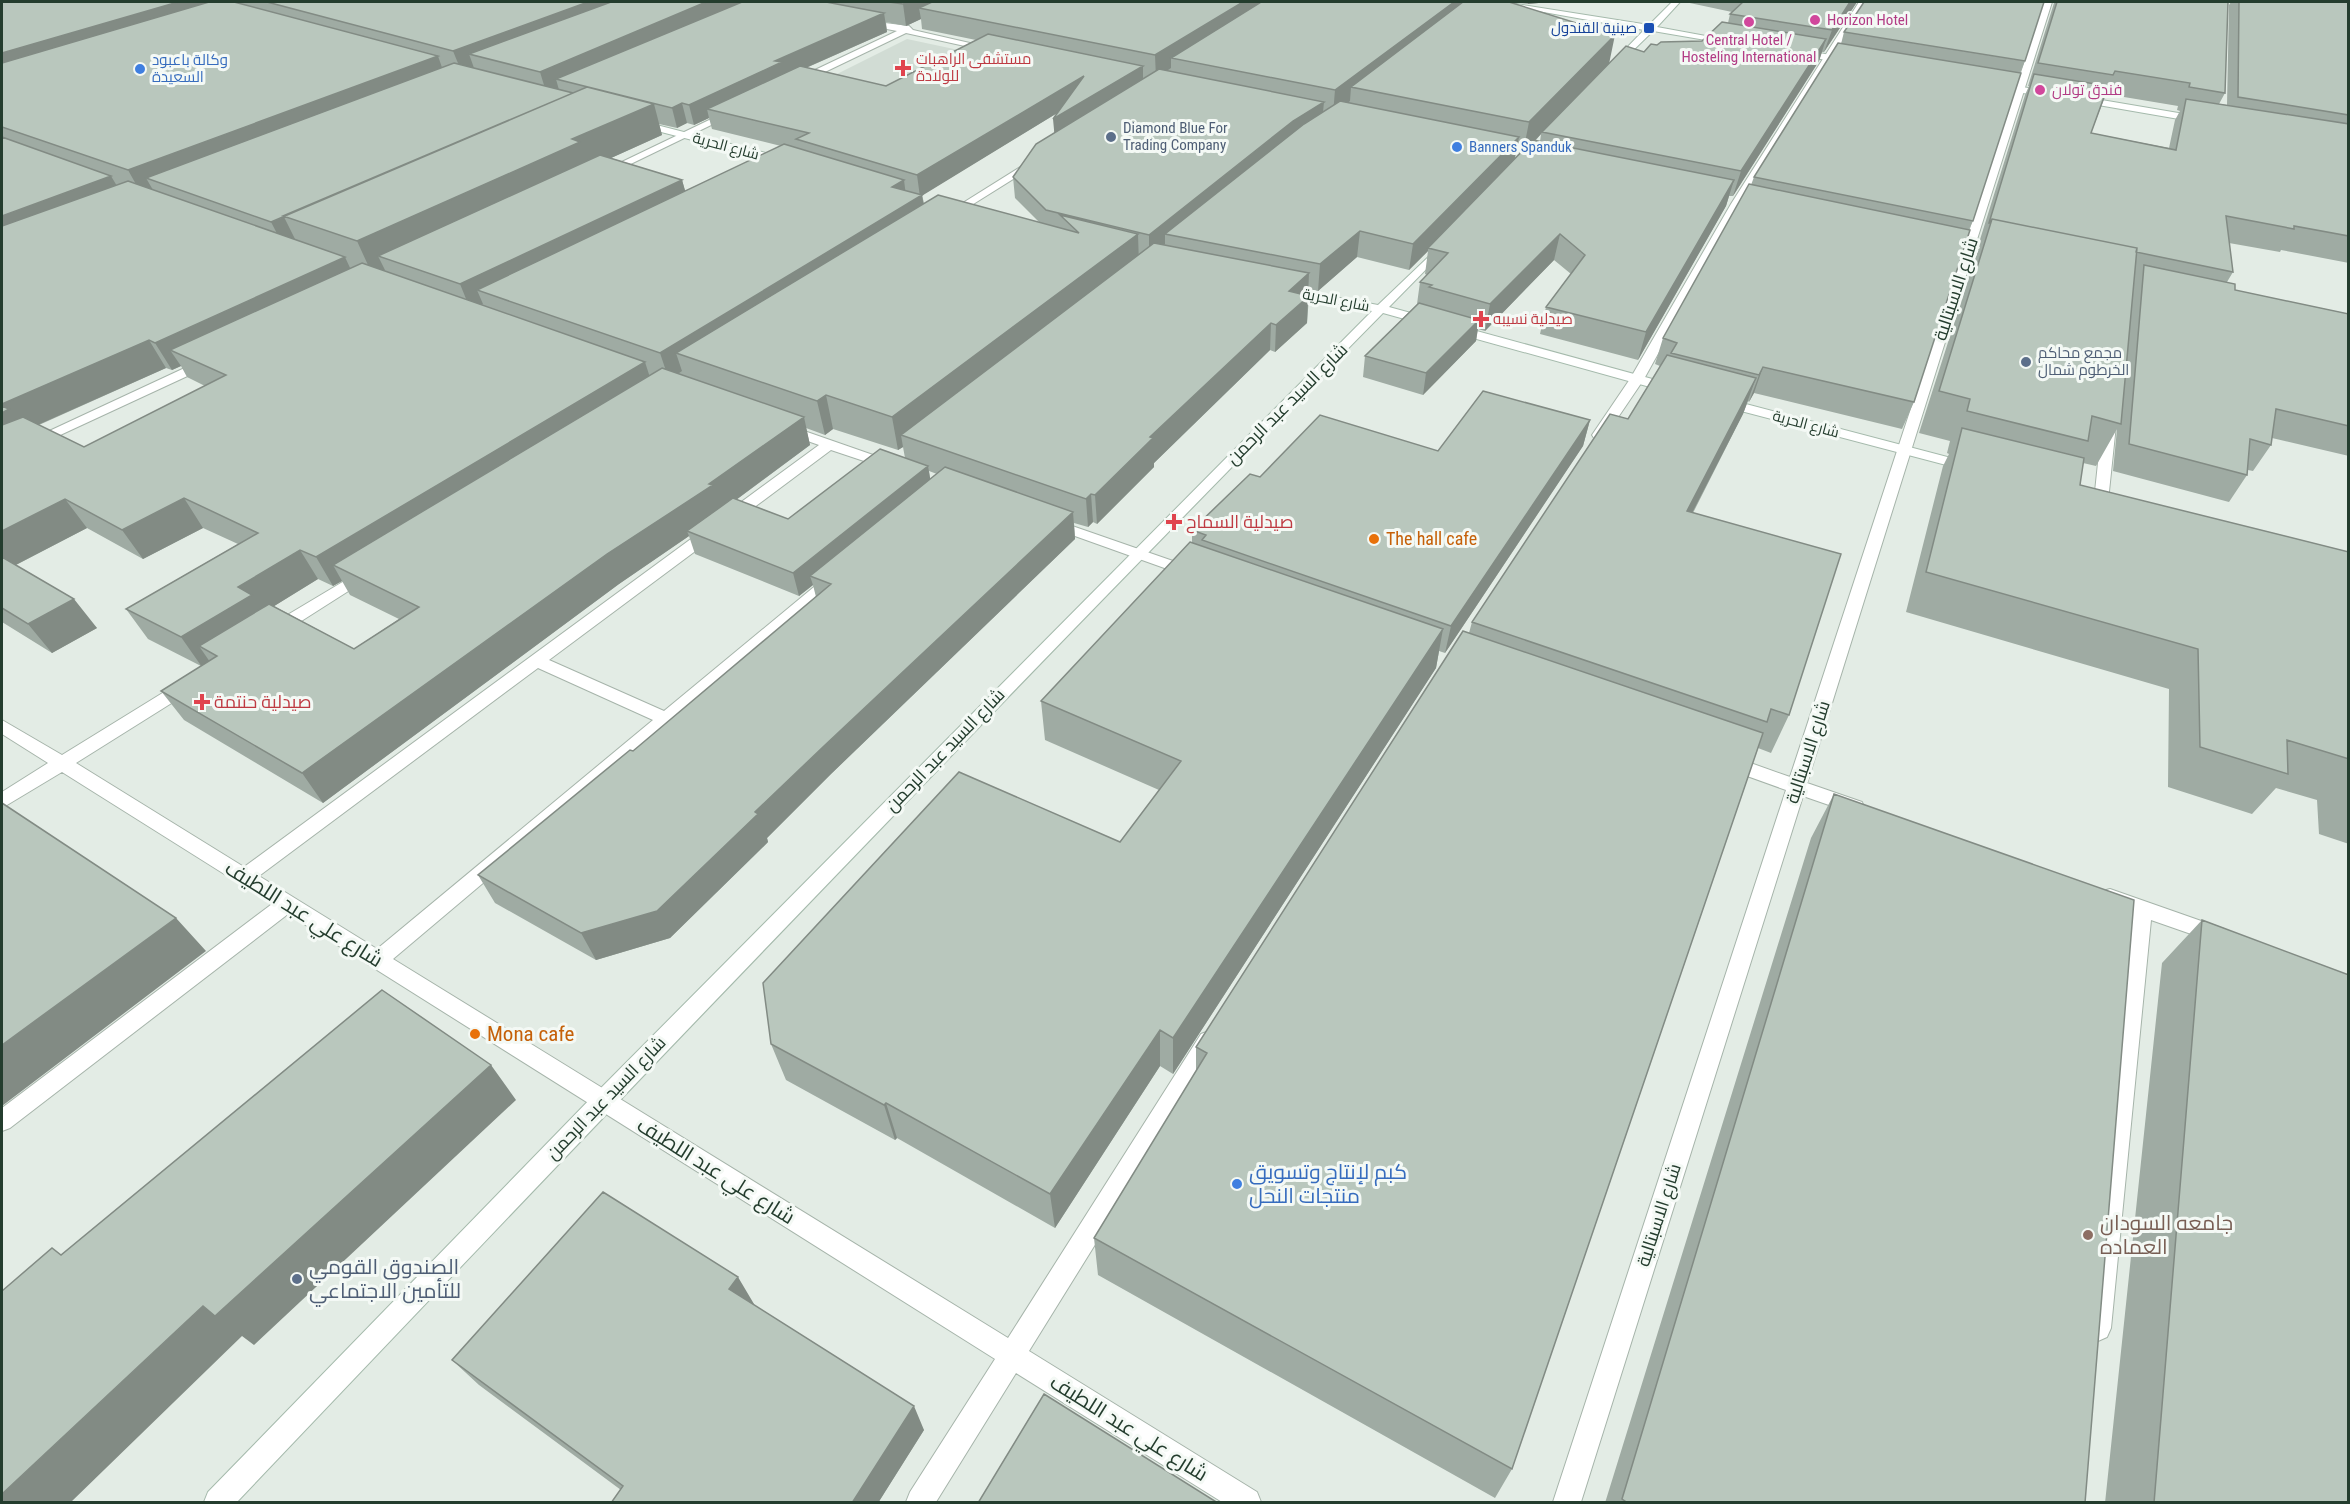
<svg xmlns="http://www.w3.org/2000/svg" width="2350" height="1504" viewBox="0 0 2350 1504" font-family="'Roboto Condensed',Cairo,sans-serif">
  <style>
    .built { fill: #d1dcd4 }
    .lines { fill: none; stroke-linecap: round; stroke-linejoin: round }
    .street-casing { stroke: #a6b4aa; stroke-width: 2 }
    .secondary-casing { stroke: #a5baac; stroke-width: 2 }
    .street { fill: #fff; fill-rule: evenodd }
    .secondary { fill: #fff; fill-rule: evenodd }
    .wall { fill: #9faba3; fill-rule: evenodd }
    .shaded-wall { fill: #828b84 }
    .building { fill: #b9c7bd; stroke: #828b84; stroke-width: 1.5 }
    .hotel-dot { fill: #d1479c; stroke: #f4f9f5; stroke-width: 2 }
    .transit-dot { fill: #1a4fb4; stroke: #f4f9f5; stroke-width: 2 }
    .health-dot { fill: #e0444e; stroke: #f4f9f5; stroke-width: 2 }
    .shop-dot { fill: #3f7fe0; stroke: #f4f9f5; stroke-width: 2 }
    .service-dot { fill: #5c6f8a; stroke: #f4f9f5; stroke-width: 2 }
    .food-dot { fill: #e8710a; stroke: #f4f9f5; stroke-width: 2 }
    .education-dot { fill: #8d6e63; stroke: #f4f9f5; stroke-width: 2 }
    .labels { text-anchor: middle; stroke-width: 6; stroke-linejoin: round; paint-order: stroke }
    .far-hotel-label { font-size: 15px; fill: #b23c85; stroke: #f4f9f5; text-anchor: start }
    .far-transit-label { font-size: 15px; fill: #164399; stroke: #f4f9f5; text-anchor: end }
    .far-health-label { font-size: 15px; fill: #be3a42; stroke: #f4f9f5; text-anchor: start }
    .far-shop-label { font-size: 15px; fill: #366cbe; stroke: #f4f9f5; text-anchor: start }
    .far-service-label { font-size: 15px; fill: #4e5e75; stroke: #f4f9f5; text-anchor: start }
    .far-street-label { font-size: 15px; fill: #243d2e; stroke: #f4f9f5 }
    .street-label { font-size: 18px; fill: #243d2e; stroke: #f4f9f5 }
    .health-label { font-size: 18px; fill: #be3a42; stroke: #f4f9f5; text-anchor: start }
    .food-label { font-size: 18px; fill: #c56008; stroke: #f4f9f5; text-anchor: start }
    .near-street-label { font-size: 21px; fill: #243d2e; stroke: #f4f9f5 }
    .near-food-label { font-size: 21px; fill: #c56008; stroke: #f4f9f5; text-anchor: start }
    .near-shop-label { font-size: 21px; fill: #366cbe; stroke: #f4f9f5; text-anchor: start }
    .near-education-label { font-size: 21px; fill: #785e54; stroke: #f4f9f5; text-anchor: start }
    .near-service-label { font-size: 21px; fill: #4e5e75; stroke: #f4f9f5; text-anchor: start }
  </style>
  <rect width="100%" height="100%" fill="#e3ece5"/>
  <path class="built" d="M907,39L982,55L898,99L821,82Z"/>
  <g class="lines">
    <defs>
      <path id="street" d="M1859,2H1867L1741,204L1644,379L1604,438H1594L1592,435L1630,379L1731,204Z
        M2044,2H2052L1974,249L2006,258L2000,261L1972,256L1807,783L1862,802L1864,807L1862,812L1855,814L1803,796L1581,1502H1553L1786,790L1722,767L1719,762L1722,757L1728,755L1790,777L1962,253L1936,246L1942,243L1964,247Z
        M861,20L909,26L913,30L996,49L992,52L906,33L802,83H796V79L897,31L861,24Z
        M730,110L738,112L610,174L601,172Z
        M1038,156L1043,159L1042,161L951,218L942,216Z
        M204,359L209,360V366L2,462V453Z
        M2109,421L2116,425L2108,501L2101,505L2094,501L2102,425Z
        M787,425L896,463L898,466L891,470L831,450L549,660L664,711L826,577H838L840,580L838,583L393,959L1008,1338L1201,1034L1209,1031L1217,1034L1220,1041L1217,1048L1029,1351L1257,1492L1261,1502H1222L1016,1373L936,1502H906L910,1492L995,1359L288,914L10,1128L2,1131V1108L272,904L62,772L2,808V792L48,763L2,734V720L62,755L182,681H194L197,685L194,689L76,763L244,867L819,445L782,432L780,429ZM538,668L653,720L377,949L259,876Z
        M1052,519L1196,569L1198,572L1190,577L1184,575L1047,526L1045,523Z
        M366,568L374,573L372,576L281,634H269L267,630L269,626Z
        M2110,889L2224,929L2227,935L2224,941L2217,943L2151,920L2111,1328L2107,1337L2098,1341L2089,1337L2085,1328L2132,913L2103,903L2100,897L2103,891Z"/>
      <path id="secondary" d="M1487,2H1503L1649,25L1672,2H1680L1657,27L1733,41L1729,44L1653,31L1615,68L1612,67V63L1644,30Z
        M1797,49L1853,59L1857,62L1853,65L1794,54Z
        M1993,82L2051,92L2056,95L2051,98L1990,87V83Z
        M2078,96L2202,117L2207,120L2202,123L2075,101V97Z
        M637,120L789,159L790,161L785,164L634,125V121Z
        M1443,243L1449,246L1447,248L1389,307L1678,386L1680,389L1673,393L1668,392L1383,313C997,705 616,1103 237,1502H204L208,1492L595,1094L1372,311L1281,293V287L1378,305Z
        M1723,398L1974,464L1976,467L1969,471L1718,405V399Z"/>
    </defs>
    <use href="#street" class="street-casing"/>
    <use href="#secondary" class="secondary-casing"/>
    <use href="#street" class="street"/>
    <use href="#secondary" class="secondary"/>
  </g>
  <path class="wall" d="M2,2H1549L1528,4L1512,2L1609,63L1644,52L1657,45L1702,41L1728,23L1730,14L1732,12L1685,2H1857L1824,52H1822L1819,61L1733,196H1729L1726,206L1638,360L1540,334L1546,307L1571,274L1554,260L1485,331L1478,329L1476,341L1423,395L1363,377L1365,356L1417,304L1420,282L1427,275L1425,274L1428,251L1409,270L1357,257L1318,291L1308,289V296H1309L1307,323L1275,352L1270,350L1154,463V467L1097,524L1093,522L1088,527L1074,523L1075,539L831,774L767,838L768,842L670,938L596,960L495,903L478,875L633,751L816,597L813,585L799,596L695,554L689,536L619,584L323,803L184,720L161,691L201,666L148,639L126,609L238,544L203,528L143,559L87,528L16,565L97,628L52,653L2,622ZM921,19L922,29L976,40L886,86L806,68L887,32L886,22L906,26ZM1059,112L1054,133L1013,177L1015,198L1039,222L924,203L922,195ZM709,118L712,129L781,146L685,191L682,180L611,158L662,135L659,124L677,128L687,123L694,125ZM1541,134L1540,142L1535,141L1536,140ZM1516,152L1521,153L1515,159ZM181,366L187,377L205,386L84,447L39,425L166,368L172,370ZM806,428L825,435L833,429L898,450L903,447L905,458L788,519L736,500L810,445ZM929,471L937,474L930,480ZM318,579L333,586L342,581L350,595L399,619L354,649L274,606Z
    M2053,2H2228L2225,93L2219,104L2227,105L2229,5L2231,2H2349V263L2281,250L2280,252L2229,243L2233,272L2227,282L2235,290L2349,314V456L2272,438L2271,445L2253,471L2248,470L2247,475L2229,502L2113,471L2117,429L2096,466L2083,463L2080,485L2349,552V844L2319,834L2317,800L2276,788L2252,814L2168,787L2169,689L1906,612L1943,466L1949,454L1947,453L1950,441L1919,433L1975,258L1980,247L1978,246L2025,95L2029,86H2028L2054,3ZM2106,94L2178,106L2177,110L2180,111L2175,120L2169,148L2091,133Z
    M1844,32L2025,61L2020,73L1973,221L1969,229L1914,402L1902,429L1754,393L1749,402L1748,401L1743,414L1693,513L1789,715L1771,753L1758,748L1512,1469L1495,1498L1098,1275L1094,1238L1196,1072V1047L1469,633L1472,622L1628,419L1660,366L1655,364L1663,338L1751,185L1754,177L1841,44Z
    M1590,420L1583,446L1445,653L1439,651L1436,668L1173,1074L1160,1066L1055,1228L897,1138L895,1140L786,1080L771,1044L1120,842L1159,790L1045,740L1041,701L1192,543V530L1260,477L1438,451Z
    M1834,794L2085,1503H1605L1811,838Z
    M2202,920L2349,1503H2105L2162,963Z
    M754,1304V1305L924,1430L878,1503H611L621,1490L479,1385L452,1360Z"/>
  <path class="shaded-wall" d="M178,2H208L214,15L2,80V53Z
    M588,2H650L469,54L474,68L462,73L453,51Z
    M706,2H759L556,79L559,90L547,95L540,72Z
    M909,2H959L919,8L921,19L906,26L903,4Z
    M1243,2H1276L1171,58V68L1156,78L1155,55Z
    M1454,2H1480L1351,87L1350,101L1333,114L1335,90Z
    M1528,2H1549L1528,4Z
    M1850,2H1857L1824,52L1832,30Z
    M884,13L887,32L785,77L707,109L709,118L694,125L689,105L775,61Z
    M1615,35L1609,64L1542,132L1541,134L1523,153L1529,122Z
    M1826,39L1819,61L1733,196L1741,171Z
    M438,56L446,79L146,178L153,190L142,195L128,170Z
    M1143,66V85L1055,140L1053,119Z
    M1084,76L1085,96L920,197L917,175Z
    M1324,102L1322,122L1165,234V244L1149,257V235L1293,121Z
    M682,103L687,123L677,128L672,108Z
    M654,104L662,135L589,168L378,256L385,270L373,276L357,241L572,139Z
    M1519,137L1514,162L1428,248V251L1409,270L1413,244Z
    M111,176L126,201L2,248V216Z
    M682,180L689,204L477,290L483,304L471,311L460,284Z
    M904,180L907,204L892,187Z
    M1734,180L1726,206L1638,360L1646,332Z
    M922,195L926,220L676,353L682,371L669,380L660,353Z
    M284,217L295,239L283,245L271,222Z
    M1360,231L1357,257L1318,291L1320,264Z
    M1138,234L1139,265L901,435L903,447L898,450L892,417Z
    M1560,234L1554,260L1485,331L1490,304Z
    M345,257L357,283L170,350L181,366L172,370L155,343Z
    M1309,273L1307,323L1275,352L1276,325L1289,291Z
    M1479,320L1476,341L1423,395L1426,373Z
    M1271,323L1270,350L1154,463V467L1097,524L1095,495L1150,437Z
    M149,340L166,368L24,431L2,451V404Z
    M645,362L654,390L333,565L342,581L333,586L316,557Z
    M1763,367L1754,393L1749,402L1759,375Z
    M1756,378L1743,414L1674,548L1687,511Z
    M826,395L833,429L825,435L817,401Z
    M804,417L810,445L721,511L687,531L689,536L619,584L323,803L302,773L607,554Z
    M1590,420L1583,446L1445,653L1451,626Z
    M928,466L932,489L810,576L813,585L799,596L793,573Z
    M1091,494L1093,522L1088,527L1086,499Z
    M184,498L203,528L143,559L122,530Z
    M65,499L87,528L2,572V531Z
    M1073,512L1075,539L831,774L767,838L768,842L670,938L596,960L581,933L755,812L824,746Z
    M300,550L318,579L263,613L217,656L199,646L210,662L202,667L181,637L238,587Z
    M74,599L97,628L52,653L28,624Z
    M1443,629L1436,668L1173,1074V1038Z
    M176,918L206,951L2,1106V1045Z
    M1160,1030V1066L1055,1228L1050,1194Z
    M491,1065L516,1100L254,1345L242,1336L70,1503H2V1494L203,1306Z
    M886,1103L897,1138L895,1140L884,1105Z
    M738,1277L754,1304L745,1316L729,1289Z
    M914,1406L924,1430L878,1503H852Z"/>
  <path class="building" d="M2,2H178L2,53Z
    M209,2H234L438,56L128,170L2,127V63Z
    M267,2H588L453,51Z
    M611,2H706L540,72L469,54Z
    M742,2H826L884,13L775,61L782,62L689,105L682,103L672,108L556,79Z
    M889,2H909L903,4Z
    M932,2H1243L1155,55L919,8Z
    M1261,2H1454L1335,90L1171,58Z
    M1463,2H1509L1615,35L1529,122L1351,87Z
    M1743,2H1850L1832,30L1730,14Z
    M1864,2H2044L2025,61L1844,32Z
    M2057,2H2228L2225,93L2189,87L2190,83L2115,71L2113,75L2038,63Z
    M2239,2H2349V115L2238,97Z
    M1722,22L1826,39L1741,171L1542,132L1626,46L1644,52L1651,44L1657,45L1661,42L1702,41Z
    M988,34L1143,66L1053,119L1084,76L917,175L796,139L809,133L707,109L800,66L886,86Z
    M1838,43L2021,73L1973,221L1754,177Z
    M454,63L573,93L271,222L146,178Z
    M1159,69L1324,102L1293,121L1149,235L1046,210L1013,177L1036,144Z
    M2034,74L2108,86L2091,133L2176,150L2186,99L2349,124V236L2294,226V229L2226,216L2233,272L2136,252L2137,248L1992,219L1990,223H1989Z
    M587,87L654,104L572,139L580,142L357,241L283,216Z
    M1340,101L1519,137L1413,244L1360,231L1320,264L1165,234L1304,124Z
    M2,137L111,176L2,216Z
    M1533,140L1734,180L1646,332L1546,307L1585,255L1560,234L1490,304L1429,287L1432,285L1420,282L1448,253L1428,248Z
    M784,144L904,180L892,187L922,195L660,353L477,290Z
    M600,155L682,180L460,284L378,256Z
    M128,181L345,257L155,343L149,340L2,404V226Z
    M1749,184L1970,230L1914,402L1763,367L1759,375L1671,353L1677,343L1663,338Z
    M938,195L1079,233L1060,215L1138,234L892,417L826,395L817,401L676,353Z
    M1992,219L2137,248L2121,424L2092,416L2088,441L1967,411L1970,399L1939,391Z
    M1154,243L1309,273L1289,291L1309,296L1276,325L1271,323L1150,437L1153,438L1095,495L1091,494L1086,499L901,435Z
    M362,263L645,362L316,557L300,550L238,587L252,595L181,637L126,609L258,533L184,498L122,530L65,499L2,531V425L23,417L84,447L226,375L170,350Z
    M2144,265L2235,284V290L2349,314V426L2276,409L2271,445L2250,439L2247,475L2129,444Z
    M1419,303L1479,320L1426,373L1365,356Z
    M1667,355L1756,378L1687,511L1841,554L1789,715L1771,709L1767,722L1472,622L1610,414L1628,419Z
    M662,368L804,417L709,484L713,485L607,554L302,773L161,691L217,656L199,646L269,604L354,649L419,607L333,565Z
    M1483,391L1590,420L1451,626L1202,540L1206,535L1192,530L1250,474L1260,477L1320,415L1438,451Z
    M2,406L9,409L2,413Z
    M1962,428L2084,458L2080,485L2349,552V759L2287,740L2288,774L2200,747L2198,649L1926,572Z
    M880,449L928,466L793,573L687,531L733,498L788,519Z
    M945,467L1073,512L824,746L755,812L758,814L657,911L581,933L478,875L630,750L633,751L831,584L810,576Z
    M1190,542L1443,629L1173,1038L1160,1030L1050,1194L886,1103L884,1105L771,1044L763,983L959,772L1120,842L1181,761L1041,701Z
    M2,557L74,599L28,624L2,608Z
    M1463,631L1763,733L1512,1469L1094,1238L1207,1053L1196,1047Z
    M1834,794L2134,900L2085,1503H1628L1622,1499Z
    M2,803L176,918L2,1045Z
    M2202,920L2349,975V1503H2154Z
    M382,990L491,1065L215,1316L203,1306L2,1494V1291L52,1248L61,1255Z
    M603,1192L738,1277L729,1289L914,1406L852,1503H611L623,1486L452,1360Z
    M1044,1394L1218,1503H978Z"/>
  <g class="hotel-dot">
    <circle cx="1815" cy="20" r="6"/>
    <circle cx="1749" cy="22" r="6"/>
    <circle cx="2040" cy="90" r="6"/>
  </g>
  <rect class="transit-dot" x="1643" y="22" width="12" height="12" rx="3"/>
  <g class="health-dot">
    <path d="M900 59h6v6h6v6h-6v6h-6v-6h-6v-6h6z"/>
    <path d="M1478 310h6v6h6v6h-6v6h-6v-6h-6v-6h6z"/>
    <path d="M1171 513h6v6h6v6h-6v6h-6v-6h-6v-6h6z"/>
    <path d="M199 693h6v6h6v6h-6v6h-6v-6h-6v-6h6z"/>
  </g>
  <g class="shop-dot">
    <circle cx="140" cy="69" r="6"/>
    <circle cx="1457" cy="147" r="6"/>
    <circle cx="1237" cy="1184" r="6"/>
  </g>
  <g class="service-dot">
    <circle cx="1111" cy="137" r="6"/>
    <circle cx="2026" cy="362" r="6"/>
    <circle cx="297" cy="1279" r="6"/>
  </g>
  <g class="food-dot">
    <circle cx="1374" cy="539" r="6"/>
    <circle cx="475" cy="1034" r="6"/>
  </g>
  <circle class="education-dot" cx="2088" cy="1235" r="6"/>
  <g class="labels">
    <g class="far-hotel-label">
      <text x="1827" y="25">Horizon Hotel</text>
      <text x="1749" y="45" text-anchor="middle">Central Hotel /<tspan x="1749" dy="17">Hosteling International</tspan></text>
      <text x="2052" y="95">فندق تولان</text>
    </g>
    <g class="far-transit-label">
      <text x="1637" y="33">صينية القندول</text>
    </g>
    <g class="far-health-label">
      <text x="916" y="64">مستشفى الراهبات<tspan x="916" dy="17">للولادة</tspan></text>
      <text x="1493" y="324">صيدلية نسيبه</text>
    </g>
    <g class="far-shop-label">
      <text x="152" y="65">وكالة باعبود<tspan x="152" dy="17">السعيدة</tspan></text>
      <text x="1469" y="152">Banners Spanduk</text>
    </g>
    <g class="far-service-label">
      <text x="1123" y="133">Diamond Blue For<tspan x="1123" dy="17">Trading Company</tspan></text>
      <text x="2038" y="358">مجمع محاكم<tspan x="2038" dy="17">الخرطوم شمال</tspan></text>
    </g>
    <g class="far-street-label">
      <text transform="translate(726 146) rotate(15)" y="5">شارع الحرية</text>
      <text transform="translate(1336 300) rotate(11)" y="5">شارع الحرية</text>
      <text transform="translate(1806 424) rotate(15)" y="5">شارع الحرية</text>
    </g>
    <g class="street-label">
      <text transform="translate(1956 289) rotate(-72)" y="6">شارع الاسبتالية</text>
      <text transform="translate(1287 404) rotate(-45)" y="6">شارع السيد عبد الرحمن</text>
      <text transform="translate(945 750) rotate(-46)" y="6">شارع السيد عبد الرحمن</text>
      <text transform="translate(1808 752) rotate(-72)" y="6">شارع الاسبتالية</text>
      <text transform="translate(606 1098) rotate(-46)" y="6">شارع السيد عبد الرحمن</text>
      <text transform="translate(1659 1215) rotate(-72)" y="6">شارع الاسبتالية</text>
    </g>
    <g class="health-label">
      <text x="1186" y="528">صيدلية السماح</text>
      <text x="214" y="708">صيدلية حنتمة</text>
    </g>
    <g class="food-label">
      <text x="1386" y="545">The hall cafe</text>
    </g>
    <g class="near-street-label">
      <text transform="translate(304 914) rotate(32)" y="7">شارع علي عبد اللطيف</text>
      <text transform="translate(716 1171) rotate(32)" y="7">شارع علي عبد اللطيف</text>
      <text transform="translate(1129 1428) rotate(32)" y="7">شارع علي عبد اللطيف</text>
    </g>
    <g class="near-food-label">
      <text x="487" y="1041">Mona cafe</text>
    </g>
    <g class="near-shop-label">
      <text x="1249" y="1179">كبم لإنتاج وتسويق<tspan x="1249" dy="24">منتجات النحل</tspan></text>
    </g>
    <g class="near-education-label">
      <text x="2100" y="1230">جامعه السودان<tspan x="2100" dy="24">العماده</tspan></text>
    </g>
    <g class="near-service-label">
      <text x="309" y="1274">الصندوق القومي<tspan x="309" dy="24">للتأمين الاجتماعي</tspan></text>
    </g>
  </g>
  <rect width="2350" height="1504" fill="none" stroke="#243d2e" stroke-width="6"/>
</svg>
